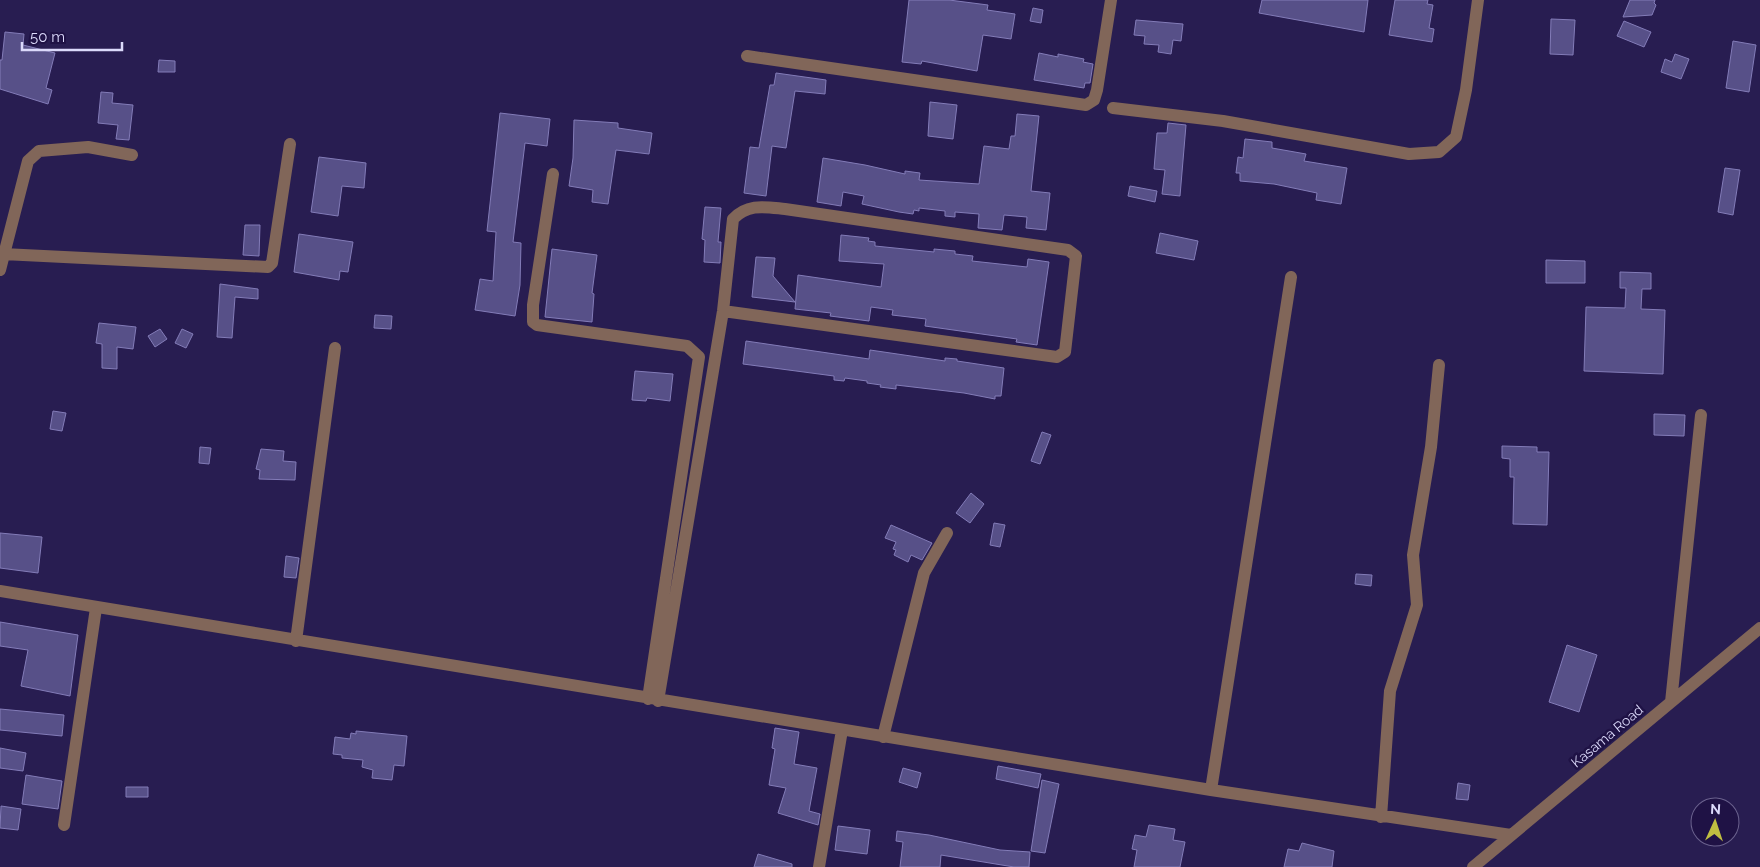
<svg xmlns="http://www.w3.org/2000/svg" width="1760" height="867" viewBox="0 0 1760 867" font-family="Raleway,sans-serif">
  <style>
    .building { fill: #575088; stroke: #837cb8 }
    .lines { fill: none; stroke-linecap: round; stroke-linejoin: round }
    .minor { stroke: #816659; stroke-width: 12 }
    .labels { text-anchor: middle; stroke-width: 5; stroke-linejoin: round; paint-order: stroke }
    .street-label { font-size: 14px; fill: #dcdafb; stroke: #1f1245 }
  </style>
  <rect width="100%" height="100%" fill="#281d51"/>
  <path class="building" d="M909,0H949L988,5L987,10L1015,14L1011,39L983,35L977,71L922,61L921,64L902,62Z
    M1262,0H1368L1364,32L1259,13Z
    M1395,0H1428L1427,4L1433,5L1429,28L1434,29L1432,42L1389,35Z
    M1630,0H1655L1654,3L1656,5L1652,15L1623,17Z
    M1033,8L1043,10L1041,23L1030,21Z
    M1551,19L1575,20L1573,55L1550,54Z
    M1136,20L1183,24L1181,41L1173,40L1171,54L1158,52L1159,45L1144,44L1145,36L1134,35Z
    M1624,21L1651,32L1644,47L1617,36Z
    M5,32L24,34L23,45L55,53L46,88L52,90L48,104L0,89V60H2Z
    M1733,41L1756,45L1749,92L1726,88Z
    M1039,53L1058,57V54L1084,59L1083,62L1093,64L1090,83H1085L1084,88L1034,80Z
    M1675,54L1689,59L1681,79L1661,72L1665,59L1672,62Z
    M159,60L175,61V72H158Z
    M776,73L826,80L825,94L795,91L786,148L772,146L766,196L744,193L750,147L759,148L770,85H774Z
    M101,92L113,93L112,103L133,105L129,140L116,139L118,125L98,123Z
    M930,102L957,105L953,139L928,136Z
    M500,113L550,119L547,146L525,143L513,242L521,243L520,285L515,316L475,310L480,279L493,281L496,232L487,231Z
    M1017,114L1039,116L1031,191L1050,193L1046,230L1026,228L1027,217L1004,215L1002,230L978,228L979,214L955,212V217L945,216V211L919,208V211L914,210L913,214L899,212L862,204L864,196L843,192L841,206L817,202L823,158L865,165L905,174V171L920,173L919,180L979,184L984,146L1009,149L1011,136H1015Z
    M574,120L618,123V128L652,133L649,154L616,150L608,204L592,202L593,190L569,186L573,158Z
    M1168,123L1186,125L1180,196L1162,194L1165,170L1154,169L1157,133H1167Z
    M1245,139L1272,142V148L1306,154L1304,161L1347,168L1341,204L1316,200L1317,193L1274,184L1240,181V173H1236L1238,157L1243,158Z
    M319,157L366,163L364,188L342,186L338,216L311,212Z
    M1725,168L1740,170L1733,215L1718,212Z
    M1130,186L1157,191L1155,202L1128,196Z
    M705,207L721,208L718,242H721L720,263L704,262L705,240L702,239Z
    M245,225H260L259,256L243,255Z
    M1160,233L1198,241L1194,260L1156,253Z
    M299,234L353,242L348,272L340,271L339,280L294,272Z
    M841,235L869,238L868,241L875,242V246L934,252V249L955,251V254L973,256L972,261L1027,267L1028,259L1049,262L1037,345L1016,342L1017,339L925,326L926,319L892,315L893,310L871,307L869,321L830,316L831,313L795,309L798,275L881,287L884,264L839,261Z
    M552,249L597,255L592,293L594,294L592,322L545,317Z
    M756,257L775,258L773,276L795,302L752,297Z
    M1546,260L1585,261V283H1546Z
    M1620,272L1651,273V289H1642L1641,309L1665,310L1663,374L1584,371L1586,307L1625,308L1626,288H1620Z
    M220,284L258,289V299L235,297L232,338L217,337Z
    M375,315L392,316L391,329L374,328Z
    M99,323L136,327L133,349L117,347V369L102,368V344L96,343Z
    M160,329L167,339L155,347L148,336Z
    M182,329L193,334L186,348L175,343Z
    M746,341L869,359L870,350L945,361V358L957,359V361L1004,368L1001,396H995V399L964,393L896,385V389L880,387L881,385L867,383V381L845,378L844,381L834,380V376L743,364Z
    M635,371L673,374L670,401L647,398L646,401L632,400Z
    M53,411L66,413L62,431L50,429Z
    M1654,414L1685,415L1684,436L1654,435Z
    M1042,432L1051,435L1040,464L1031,461Z
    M1502,446L1537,447V452H1549L1547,525L1513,524L1514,477H1510V459L1502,458Z
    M200,447L211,448L209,464L199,463Z
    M261,449L284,451L283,461L296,462L295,480L259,479L260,470L256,469Z
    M971,493L984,504L970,523L956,513Z
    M994,523L1005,525L1000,547L990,545Z
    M891,525L932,543L922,560L911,555L908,562L894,555L896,550L893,549L896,542L885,538Z
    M0,533L42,537L38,573L0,568Z
    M286,556L299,558L296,578L284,577Z
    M1356,574L1372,575L1371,586L1355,584Z
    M0,622L78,635L70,696L21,686L28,650L0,646Z
    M1567,645L1597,655L1579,712L1549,702Z
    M0,709L64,715L62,736L0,730Z
    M775,728L799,732L794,764L817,768L809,811L820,814L818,825L778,813L786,788L769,785L775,749L772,748Z
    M356,731L407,736L404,766L394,765L392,780L372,778L373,770L362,767L363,760L342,758V755L333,754L335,737L350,739L351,733L356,734Z
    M0,748L26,753L23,771L0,768Z
    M998,766L1041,774L1038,788L996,779Z
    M903,768L921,773L917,788L899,782Z
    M26,775L62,781L58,809L22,804Z
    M1042,780L1059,784L1045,853L1031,851Z
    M1458,783L1470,785L1468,800L1456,799Z
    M126,787H148V797H126Z
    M1,806L21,809L18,830L0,828Z
    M1149,825L1175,829L1173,840L1185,842L1180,867H1134L1137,850L1132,849L1135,835L1146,837Z
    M838,826L870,830L867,854L835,850Z
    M897,831L929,835L1000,850L1030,852L1029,867H1014L941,855L940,867H900L903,842L896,841Z
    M1302,843L1334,851L1332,867H1284L1288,849L1299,851Z
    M758,854L792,864V867H754Z"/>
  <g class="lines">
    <path class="minor" d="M747,56L1086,105L1094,100L1097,90L1111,0
      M1113,108L1223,121L1409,154L1439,152L1456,137L1466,90L1478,0
      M553,174L533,305V322L537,325L687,346L699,357L648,699
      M3,254L268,267L272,263L290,144
      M0,270L28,161L39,151L88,147L132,155
      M0,591L1211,790L1511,835
      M296,641L335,348
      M658,701L723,311L733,219C748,203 765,207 785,209L1068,250L1076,256L1065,352L1057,357L723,311
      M1671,702L1701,415
      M883,737L924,573L947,533
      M1211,790L1291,277
      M1381,817L1390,691L1417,605L1413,555L1431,447L1439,365
      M64,825L96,608
      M819,867L842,730
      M1473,867L1760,628"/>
  </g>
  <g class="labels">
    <g class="street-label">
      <text transform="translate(1607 736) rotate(-40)" y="5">Kasama Road</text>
    </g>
  </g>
  <g transform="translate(1715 822) rotate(3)"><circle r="24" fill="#1f1245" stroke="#6b628e"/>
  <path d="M0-4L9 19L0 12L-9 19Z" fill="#c0be41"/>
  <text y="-8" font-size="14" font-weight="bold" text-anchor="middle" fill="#dcdafb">N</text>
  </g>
  <path d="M22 42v8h100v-8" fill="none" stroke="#dcdafb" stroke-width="2.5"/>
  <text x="30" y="42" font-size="15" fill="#dcdafb" stroke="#1f1245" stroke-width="4" paint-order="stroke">50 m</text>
</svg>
